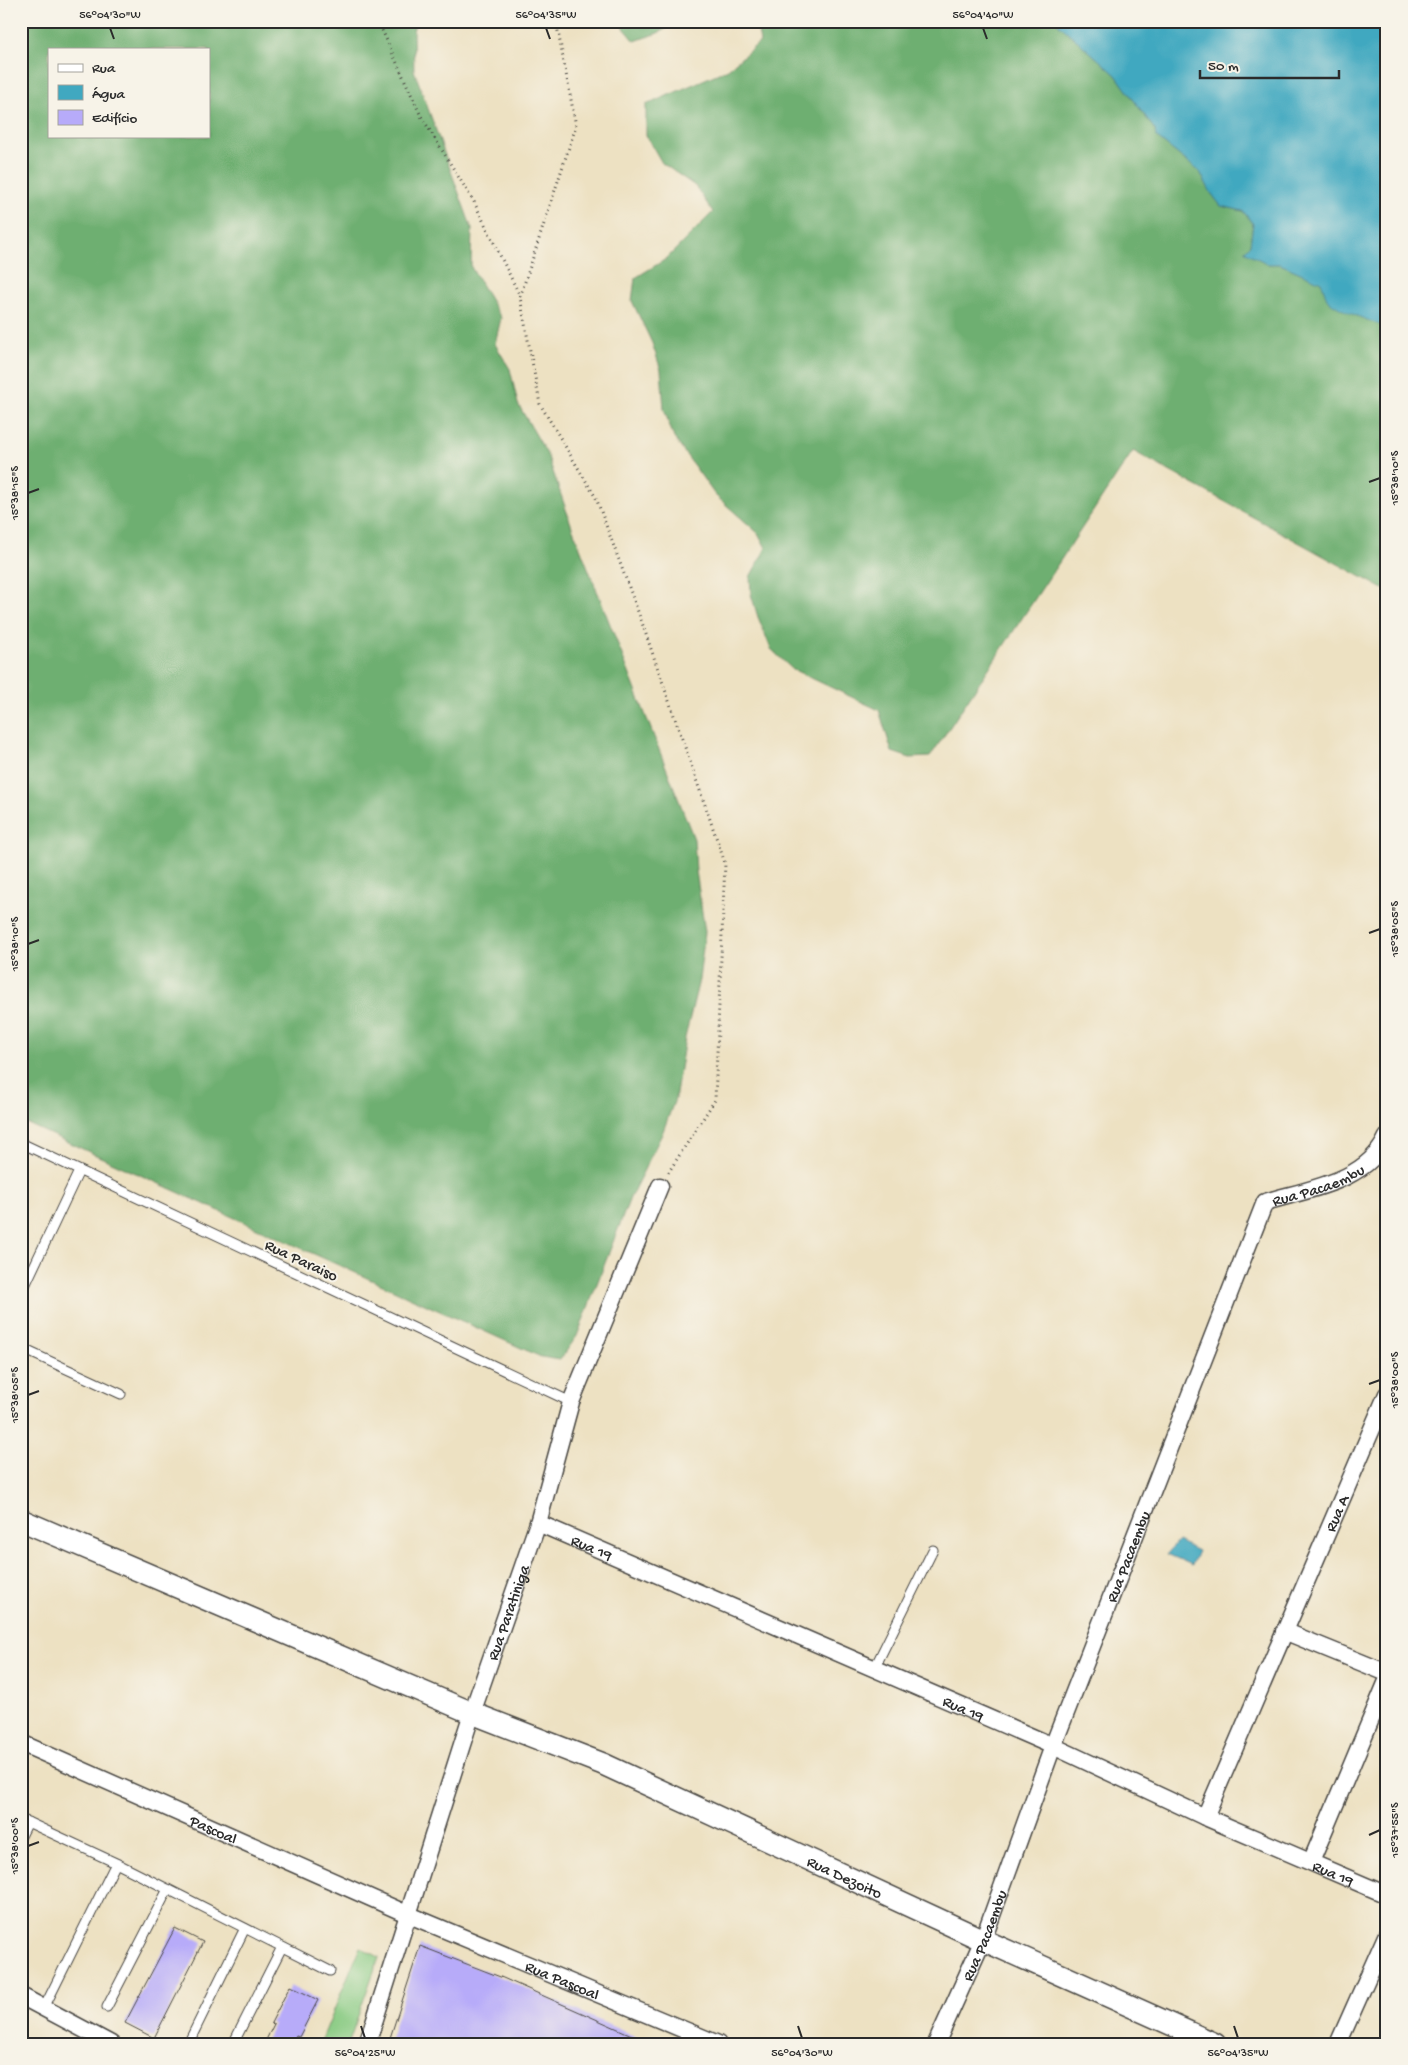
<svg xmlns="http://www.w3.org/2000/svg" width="1408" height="2065" viewBox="0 0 1408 2065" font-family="'Gochi Hand',sans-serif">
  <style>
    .green { fill: #89cb83; stroke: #5a7b57 }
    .forest { fill: #6eaf71; stroke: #4c6d4e; fill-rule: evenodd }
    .water { fill: #40a8c0; stroke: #366a76 }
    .building { fill: #b7abf9 }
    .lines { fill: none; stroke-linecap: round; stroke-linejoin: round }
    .service-casing { stroke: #484642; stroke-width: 11 }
    .minor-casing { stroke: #484642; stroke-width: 19 }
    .tertiary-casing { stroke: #484642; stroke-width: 24 }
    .path { stroke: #484642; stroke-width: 3; stroke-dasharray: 1 4; stroke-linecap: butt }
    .service { stroke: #fff; stroke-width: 9 }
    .minor { stroke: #fff; stroke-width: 16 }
    .tertiary { stroke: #fff; stroke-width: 21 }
    .ticks { fill: none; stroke: #2b2b2b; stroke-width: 2 }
    .labels { text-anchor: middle; stroke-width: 4; stroke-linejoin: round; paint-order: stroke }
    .street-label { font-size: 16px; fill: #2b2b2b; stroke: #f7f3e8 }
    .neatline { fill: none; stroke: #2b2b2b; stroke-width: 2 }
    .ticks-label { font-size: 12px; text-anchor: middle; fill: #2b2b2b }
  </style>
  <rect width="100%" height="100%" fill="#f7f3e8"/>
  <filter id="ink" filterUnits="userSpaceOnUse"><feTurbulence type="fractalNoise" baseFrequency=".02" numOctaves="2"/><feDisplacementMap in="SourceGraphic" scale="10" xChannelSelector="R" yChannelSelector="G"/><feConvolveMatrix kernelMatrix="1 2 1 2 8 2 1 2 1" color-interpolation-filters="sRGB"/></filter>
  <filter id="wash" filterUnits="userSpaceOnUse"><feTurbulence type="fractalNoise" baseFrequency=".0096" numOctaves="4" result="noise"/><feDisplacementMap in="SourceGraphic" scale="20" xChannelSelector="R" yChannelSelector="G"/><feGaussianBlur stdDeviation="1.12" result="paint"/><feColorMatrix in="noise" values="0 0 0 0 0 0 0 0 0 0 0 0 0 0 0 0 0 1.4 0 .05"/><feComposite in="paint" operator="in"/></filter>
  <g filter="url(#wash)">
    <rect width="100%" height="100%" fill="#ede1c2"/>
    <path class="green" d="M360,1947L379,1957L348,2044H320Z"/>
    <path class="forest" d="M21,21H416L413,31L414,70L472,229L471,267L501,318L495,344L510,369L518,404L547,454L572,527L694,839L696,871L705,932L699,980L685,1038L675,1099L662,1134L630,1198L577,1336L560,1360L541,1357L21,1121ZM49,49H209V136H49Z
      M618,21H680L658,33L635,41Z
      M751,21H1055L1116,75L1155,130L1156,137L1200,172L1211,193L1221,206L1243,211L1253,224L1250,245L1245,251L1268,264H1280L1322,282L1352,314L1364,317L1387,328V591L1133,451L930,757L910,758L892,752L879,710L792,669L771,649L758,617L751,594L750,577L766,548L758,533L715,495L674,438L664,409L661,370L652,343L632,301L635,278L666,259L713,212L695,186L662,163L646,135V105L728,69L760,42L757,25Z"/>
    <path class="water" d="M1055,21H1387V328C1370,320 1343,313 1329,301C1325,297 1324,288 1321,282L1280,264H1268L1244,251L1250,245L1253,224L1243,211L1221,206L1211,193L1200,172L1156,137L1155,130L1116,75Z
      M1178,1541L1198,1551L1192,1565L1167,1554Z"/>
    <g id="blocks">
      <path class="building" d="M175,1928L203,1942L154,2038L125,2023Z
        M420,1946L503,1978L652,2044H388Z
        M290,1986L318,2000L299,2037L296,2036L292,2044H264L274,2024L271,2023Z"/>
    </g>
  </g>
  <g filter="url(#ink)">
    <use href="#blocks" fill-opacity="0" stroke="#484642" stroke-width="1"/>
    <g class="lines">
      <defs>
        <path id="service" d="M21,1143L571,1402
          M21,1294L79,1171
          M21,1348L121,1394
          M874,1669L933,1550
          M21,1819L116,1863
          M21,1836L28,1822
          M107,2007L168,1889
          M44,2008L116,1863L330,1971
          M188,2044L245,1928
          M233,2044L282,1947"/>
        <g id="minor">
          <path id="s1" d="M538,1523L1053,1746L1205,1817L1387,1895"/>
          <path d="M1284,1631L1387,1673"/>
          <path id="s2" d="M21,1743L407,1914L718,2044"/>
          <path id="s3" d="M1205,1817L1387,1394"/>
          <path d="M1311,1862L1387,1681"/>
          <path d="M21,1996L111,2044"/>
          <path id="s4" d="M367,2044L472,1713L538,1523L571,1402L660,1186"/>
          <path id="s5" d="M936,2044L983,1940L1053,1746L1265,1202C1308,1189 1367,1182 1387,1137"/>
          <path d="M1338,2044L1387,1934"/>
        </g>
        <g id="tertiary">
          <path id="s6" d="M21,1520L472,1713L603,1764L983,1940L1215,2044"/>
        </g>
      </defs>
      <use href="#service" class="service-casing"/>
      <use href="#minor" class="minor-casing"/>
      <use href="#tertiary" class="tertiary-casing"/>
      <path class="path" d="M378,21L421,116L474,202L520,296
        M556,21L576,126L520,297L540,404L596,498L640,617L725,863L715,1100L668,1173"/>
      <use href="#service" class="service"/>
      <use href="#minor" class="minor"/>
      <use href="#tertiary" class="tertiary"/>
    </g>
  </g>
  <path class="ticks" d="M110,28L114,39M546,28L550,39M983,28L987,39M1369,482L1380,478M28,493L39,489M1369,933L1380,929M28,944L39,940M1369,1384L1380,1380M28,1395L39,1391M1369,1835L1380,1830M28,1846L39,1842M361,2026L365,2038M798,2026L802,2038M1234,2026L1238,2038"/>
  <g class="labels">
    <g class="street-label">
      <text dy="6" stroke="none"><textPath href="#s5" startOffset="960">Rua Pacaembu</textPath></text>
      <text transform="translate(302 1259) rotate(25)" y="6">Rua Paraiso</text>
      <text dy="6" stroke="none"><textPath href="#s3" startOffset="331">Rua A</textPath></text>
      <text dy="6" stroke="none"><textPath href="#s1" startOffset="59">Rua 19</textPath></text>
      <text dy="6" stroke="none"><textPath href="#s5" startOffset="524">Rua Pacaembu</textPath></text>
      <text dy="6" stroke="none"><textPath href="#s4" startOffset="454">Rua Paratiniga</textPath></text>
      <text dy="6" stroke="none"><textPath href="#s1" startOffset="464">Rua 19</textPath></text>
      <text dy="6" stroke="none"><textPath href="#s2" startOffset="211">Pascoal</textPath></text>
      <text dy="6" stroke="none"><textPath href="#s1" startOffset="869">Rua 19</textPath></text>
      <text dy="6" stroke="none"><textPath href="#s6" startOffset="898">Rua Dezoito</textPath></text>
      <text dy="6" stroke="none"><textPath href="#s5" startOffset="119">Rua Pacaembu</textPath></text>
      <text dy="6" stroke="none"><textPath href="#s2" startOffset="591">Rua Pascoal</textPath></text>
    </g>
  </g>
  <rect width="1408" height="2065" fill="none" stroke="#f7f3e8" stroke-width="55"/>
  <rect x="48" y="48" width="162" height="90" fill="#f7f3e8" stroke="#a5a39c"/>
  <rect x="58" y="64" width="25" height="8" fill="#ffffff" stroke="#a5a39c"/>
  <text x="92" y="72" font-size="15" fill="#2b2b2b">Rua</text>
  <rect x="58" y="85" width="25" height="15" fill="#40a8c0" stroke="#a5a39c"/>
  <text x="92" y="98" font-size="15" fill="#2b2b2b">Água</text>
  <rect x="58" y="110" width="25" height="15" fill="#b7abf9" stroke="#a5a39c"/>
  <text x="92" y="122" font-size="15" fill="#2b2b2b">Edifício</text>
  <path d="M1200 70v8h139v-8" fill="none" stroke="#2b2b2b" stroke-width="2.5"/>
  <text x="1208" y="70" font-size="15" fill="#2b2b2b" stroke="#f7f3e8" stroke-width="4" paint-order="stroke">50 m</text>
  <rect x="28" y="28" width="1352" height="2010" class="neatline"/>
  <g class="ticks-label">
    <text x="110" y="18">56°04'30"W</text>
    <text x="546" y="18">56°04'35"W</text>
    <text x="983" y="18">56°04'40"W</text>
    <text transform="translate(1394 478) rotate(-90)" y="4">15°38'10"S</text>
    <text transform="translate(14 493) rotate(-90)" y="4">15°38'15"S</text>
    <text transform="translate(1394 929) rotate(-90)" y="4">15°38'05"S</text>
    <text transform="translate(14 944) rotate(-90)" y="4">15°38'10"S</text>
    <text transform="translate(1394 1380) rotate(-90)" y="4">15°38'00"S</text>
    <text transform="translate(14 1395) rotate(-90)" y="4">15°38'05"S</text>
    <text transform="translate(1394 1830) rotate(-90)" y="4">15°37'55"S</text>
    <text transform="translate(14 1846) rotate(-90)" y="4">15°38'00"S</text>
    <text x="365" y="2056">56°04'25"W</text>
    <text x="802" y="2056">56°04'30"W</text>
    <text x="1238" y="2056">56°04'35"W</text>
  </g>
</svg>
